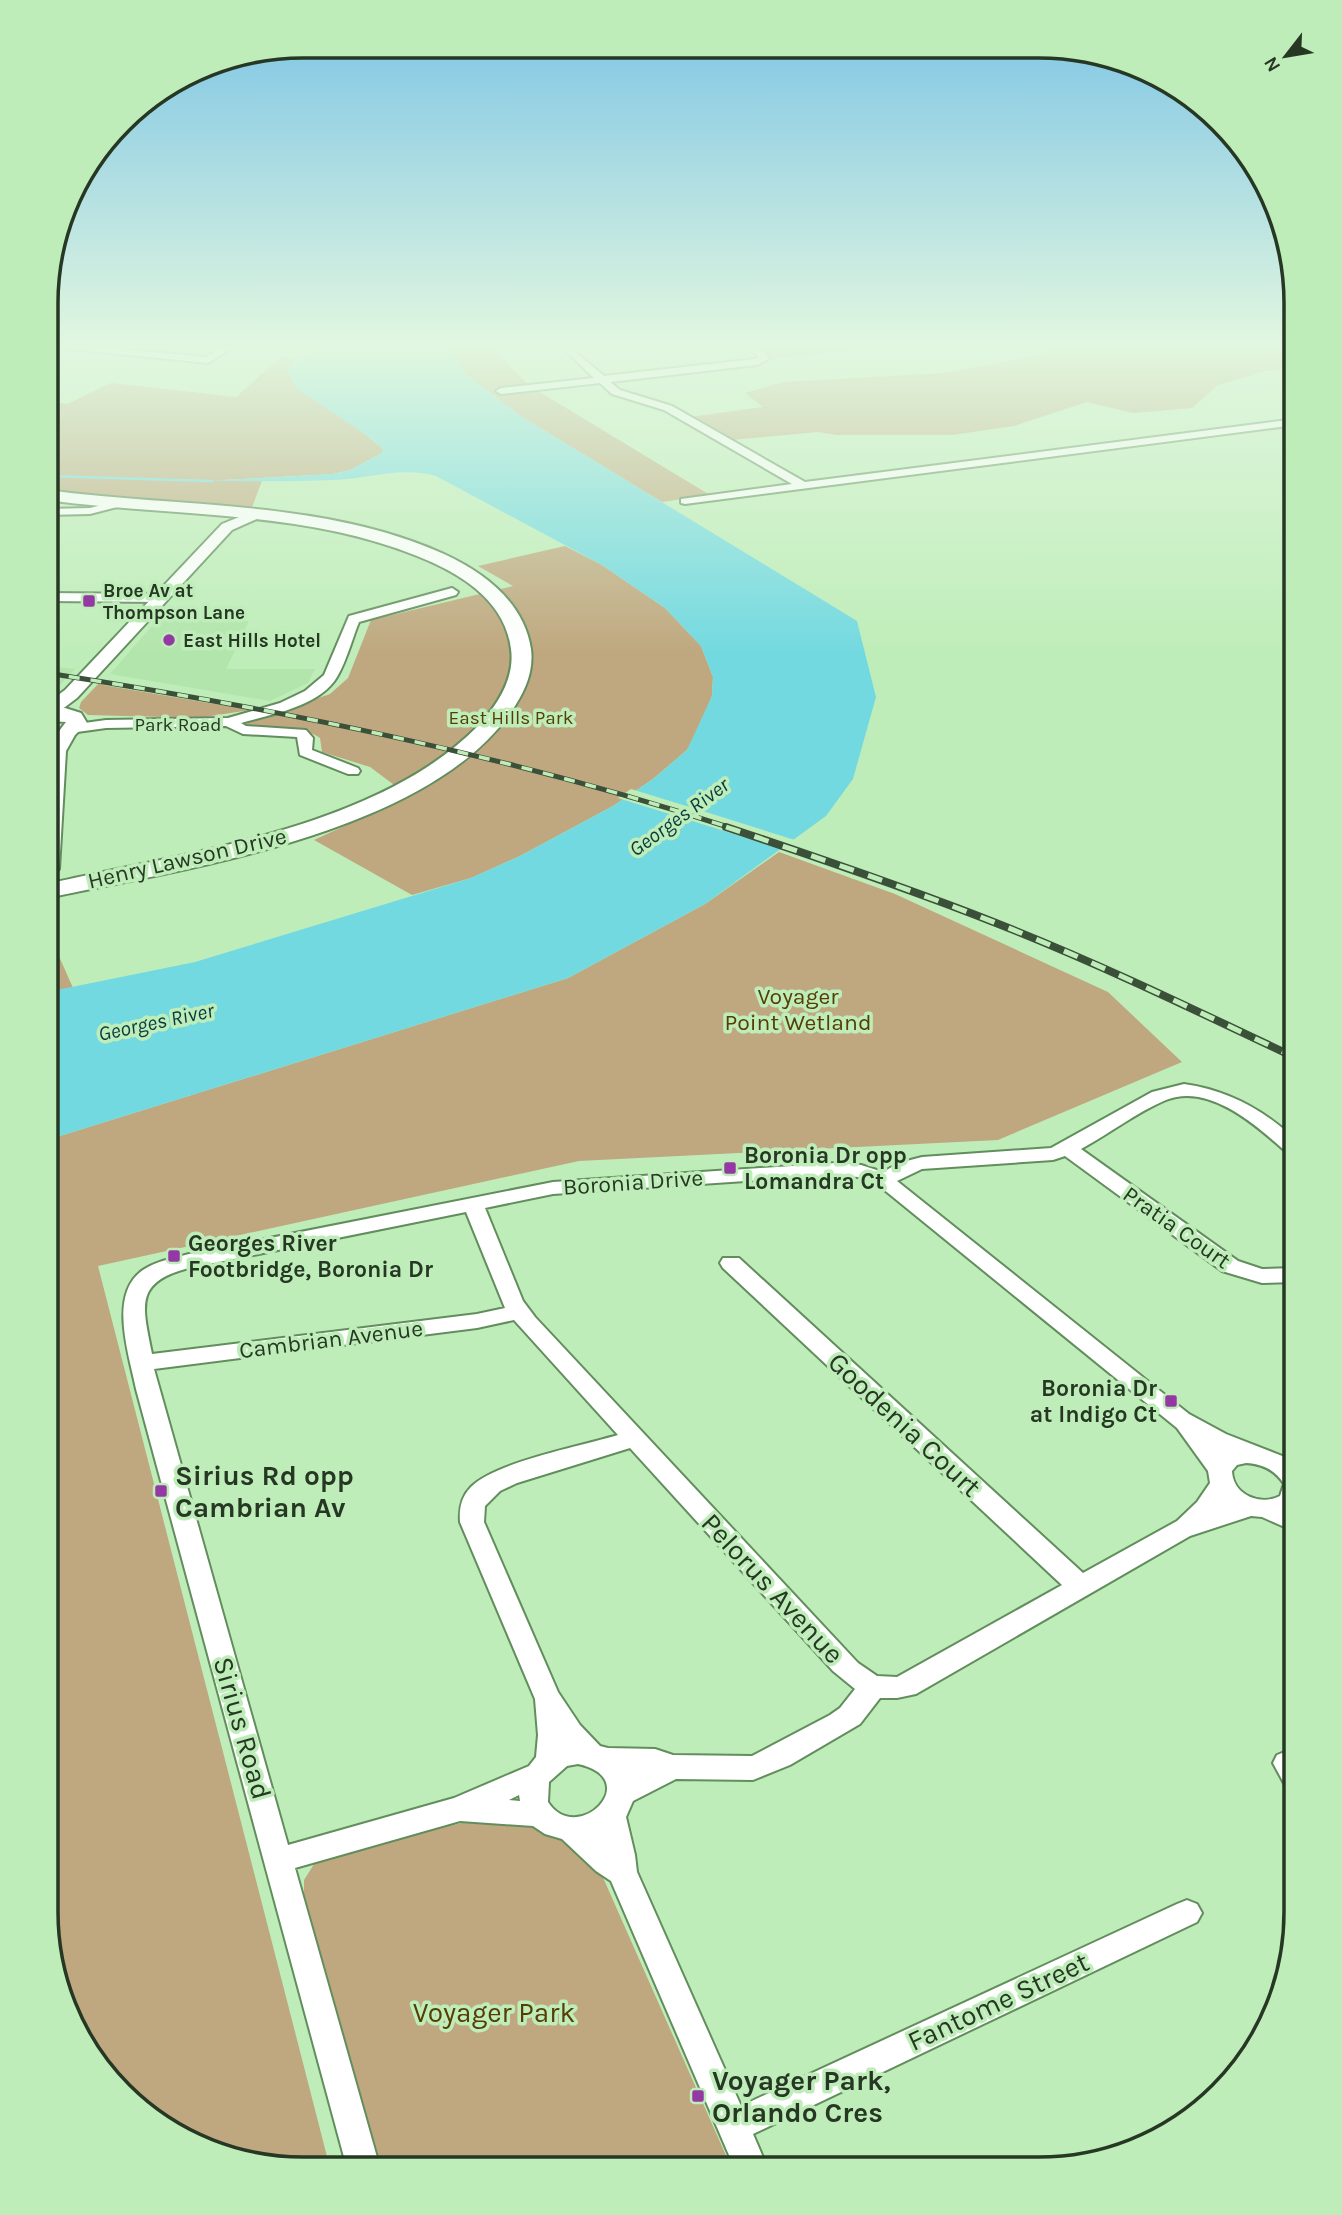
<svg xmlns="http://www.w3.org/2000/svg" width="1342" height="2215" viewBox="0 0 1342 2215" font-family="Karla,sans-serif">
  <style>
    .built { fill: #b2e5ab }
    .green { fill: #bfa87f }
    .water { fill: #73d9e0 }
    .pier { fill: #bfedb9 }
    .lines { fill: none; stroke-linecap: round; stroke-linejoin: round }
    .stream { stroke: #73d9e0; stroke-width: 2.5 }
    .minor-casing { stroke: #628d5d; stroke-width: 4 }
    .tertiary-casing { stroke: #628d5d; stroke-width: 4 }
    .secondary-casing { stroke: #628d5d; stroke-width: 4 }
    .minor { fill: #fff; fill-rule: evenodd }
    .tertiary { fill: #fff; fill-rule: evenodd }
    .secondary { fill: #fff; fill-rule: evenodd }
    .rail-far1-casing { stroke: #3b5038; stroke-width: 5 }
    .rail-casing { stroke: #3b5038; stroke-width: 8 }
    .rail-far1 { stroke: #bfedb9; stroke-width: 3.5; stroke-dasharray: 11; stroke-linecap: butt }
    .rail { stroke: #bfedb9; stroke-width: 5; stroke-dasharray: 15; stroke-linecap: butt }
    .poi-dot { fill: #9439a4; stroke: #bfedb9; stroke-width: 2.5 }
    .labels { text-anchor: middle; stroke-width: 7; stroke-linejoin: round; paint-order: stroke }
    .far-poi-label { font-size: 19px; font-weight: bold; fill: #263824; stroke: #bfedb9; text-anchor: start }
    .far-park-label { font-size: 19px; fill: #563d03; stroke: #bfedb9 }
    .far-street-label { font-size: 19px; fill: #263824; stroke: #bfedb9 }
    .far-water-label { font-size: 21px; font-style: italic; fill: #083b3e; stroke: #bfedb9 }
    .street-label { font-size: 23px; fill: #263824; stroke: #bfedb9 }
    .park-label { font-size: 23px; fill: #563d03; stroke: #bfedb9 }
    .poi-label { font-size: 23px; font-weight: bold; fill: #263824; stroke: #bfedb9; text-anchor: start }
    .near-street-label { font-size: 28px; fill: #263824; stroke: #bfedb9 }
    .near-poi-label { font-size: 28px; font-weight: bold; fill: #263824; stroke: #bfedb9; text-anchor: start }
    .near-park-label { font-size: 28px; fill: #563d03; stroke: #bfedb9 }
    .rim { fill: none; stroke: #263824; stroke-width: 3.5 }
  </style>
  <rect width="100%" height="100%" fill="#bfedb9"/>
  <path class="built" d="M157,620L249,621L226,669H315L308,683L270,701L110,674Z
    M47,666L75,669L52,693L47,694Z"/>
  <path class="green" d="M454,343H494L491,346L528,385L710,495L662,502L519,415L463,372L451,351Z
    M764,343H920L764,360L755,347Z
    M1048,343H1296V368L1266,371L1218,385L1192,408L1133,413L1087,402L1014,426L952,435H836L818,432L732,440L690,417L763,407L745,393L784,382L943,373L1052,353Z
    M281,357L300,359L287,369L382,448V453L350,470L333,474L221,480L262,481L251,510L140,502L47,504V401L67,404L111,383L236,397Z
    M565,546L602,565L665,608L701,646L713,677L712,696L698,729L687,750L653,779L613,806L520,856L471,878L412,895L314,840L409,796L370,767L322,752L320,738C300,724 272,728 249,728L244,723L330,694L348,678L371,620L513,586L478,566Z
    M99,683L103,685L250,710L198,718L88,715L79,708L81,702Z
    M779,852L895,894L1108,992L1182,1062L998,1140L579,1161L98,1266L330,2168L270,2167L205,2150L147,2117L98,2068L65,2010L46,1912L47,1140L568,978L705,904Z
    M47,929L73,988L47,992Z
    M463,1823H519L553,1833L601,1873L732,2169L377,2168L304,1906V1880L316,1861L402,1835Z"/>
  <path class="water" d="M329,343H454L451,351L463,372L519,415L857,621L876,697L853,779L826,816L705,904L568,978L47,1140V992L195,962L471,878L520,856L613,806L653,779L687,750L712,696L713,677L701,646L665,608L602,565L436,476C400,466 369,479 333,480C291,482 249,481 207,481L333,474L350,470L382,453V448L372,439L296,388L287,369Z"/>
  <path class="pier" d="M631,789L722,817L798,841L786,850L618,798Z"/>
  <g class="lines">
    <path class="stream" d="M47,476L212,481"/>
    <defs>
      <path id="minor" d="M55,343L206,357L229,343H240L208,363L59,348L56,347Z
        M567,343H577L574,351L604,376L755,359L759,357L751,350V346L768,343L760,349L770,358L757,365L610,382L620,390L672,406L805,482L1296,419V425L685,504L681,503V499L792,484L664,410L612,394L600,383L501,394L496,391L501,388L594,378L563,348Z
        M117,501L121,502V506L90,514L47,515V509L90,508Z
        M452,588L458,592L456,595L359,622C352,639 347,660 337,677C319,707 271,714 241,723L246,726L306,730L313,738L312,750L358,768L360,771L358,774H348L300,755L297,737L243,734L226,726L106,728L70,733L63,729L70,725L106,720L228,718L280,703L305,691L324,675L349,616Z
        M47,593L161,594L167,598L161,602L47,601Z
        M1184,1084C1228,1090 1264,1110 1296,1140V1151L1284,1150C1255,1124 1208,1083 1166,1100C1137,1112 1109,1134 1081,1149L1238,1261L1262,1269L1296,1268V1282L1262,1283L1222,1271L1065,1156L1053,1160L922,1169L897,1181L1189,1414L1226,1434L1290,1459L1296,1465V1509L1293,1511L1296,1512V1532L1262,1517L1251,1516L1190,1536L916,1694L897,1698H880L860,1724L790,1765L753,1780L676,1779L633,1801L626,1817L635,1855L637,1872L741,2106L1177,1904L1187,1900L1197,1904L1202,1913L1197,1922L753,2134L768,2169H735L611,1881L596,1871L562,1839L545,1834L533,1826L460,1821L295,1868L380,2168H347L136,1389C129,1355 108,1294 143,1270C156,1261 174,1258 189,1254L553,1182L836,1163L861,1165L883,1172L899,1163L922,1157L1051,1148L1152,1092ZM836,1175L858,1177L877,1184L1177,1428L1208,1471L1210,1483L1197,1502L1177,1521L1083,1573L739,1258H723L720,1263L723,1268L1062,1585L897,1677L877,1676L858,1663L535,1317L523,1301L485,1208L553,1194ZM466,1212L505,1308L477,1314L152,1354C143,1307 133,1282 189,1268ZM514,1320L618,1435C581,1446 496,1462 471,1487C461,1497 459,1509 460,1522L535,1699L538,1735L536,1757L529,1766L454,1798L288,1845L154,1369L477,1328ZM630,1448L833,1671L855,1689L840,1708L830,1715L752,1756L673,1755L655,1749L608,1748L600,1746L580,1725L558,1692L484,1522L485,1506L500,1491L517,1483ZM1246,1463C1263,1464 1275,1470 1284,1484L1280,1496C1260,1506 1233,1495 1232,1471L1237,1465ZM578,1764C646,1779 577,1847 548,1802L549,1782L567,1766ZM519,1795L520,1801L509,1800Z
        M1287,1751L1296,1754V1791L1286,1787L1273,1763L1277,1755Z"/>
      <path id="tertiary" d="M254,511L259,512L261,515L259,518L232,530L77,698L53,716L47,717V703L65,690L222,524Z"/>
      <path id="secondary" d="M52,343H70L48,355V346Z
        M47,490C178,508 322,499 444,554C485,573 524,603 531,649C534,673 524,693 511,712C426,834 184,869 47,898V884C183,853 378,829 479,725C498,704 515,678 511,649C505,600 460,573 417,556C301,509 170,517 47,500Z
        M65,708L81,713L87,723L75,735L66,751L59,869L55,874L47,876V747L66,722L47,721V709Z"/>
    </defs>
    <use href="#minor" class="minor-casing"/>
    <use href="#tertiary" class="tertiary-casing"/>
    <use href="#secondary" class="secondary-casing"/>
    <use href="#minor" class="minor"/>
    <use href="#tertiary" class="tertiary"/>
    <use href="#secondary" class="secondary"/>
    <defs>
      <path id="rail-far1" d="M47,673C278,709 508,755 731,828"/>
      <path id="rail" d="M726,827C816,857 907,888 996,923C1098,963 1197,1011 1296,1058"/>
    </defs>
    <use href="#rail-far1" class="rail-far1-casing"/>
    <use href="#rail" class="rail-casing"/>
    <use href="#rail-far1" class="rail-far1"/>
    <use href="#rail" class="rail"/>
  </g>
  <linearGradient id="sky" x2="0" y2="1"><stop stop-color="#79c3e5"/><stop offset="0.53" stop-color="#e2f7e0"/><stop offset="1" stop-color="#e2f7e0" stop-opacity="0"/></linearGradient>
  <rect width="1342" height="653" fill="url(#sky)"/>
  <g class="poi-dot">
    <rect x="82" y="594" width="14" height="14" rx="3.5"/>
    <circle cx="169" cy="640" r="7"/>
    <rect x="723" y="1161" width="14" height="14" rx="3.5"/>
    <rect x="167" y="1249" width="14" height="14" rx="3.5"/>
    <rect x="1164" y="1394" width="14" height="14" rx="3.5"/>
    <rect x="154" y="1484" width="14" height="14" rx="3.5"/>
    <rect x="691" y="2089" width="14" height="14" rx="3.5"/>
  </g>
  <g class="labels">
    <g class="far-poi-label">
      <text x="103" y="597">Broe Av at<tspan x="103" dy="22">Thompson Lane</tspan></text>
      <text x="183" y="647">East Hills Hotel</text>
    </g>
    <g class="far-park-label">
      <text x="511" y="724">East Hills Park</text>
    </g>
    <g class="far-street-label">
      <text x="178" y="731">Park Road</text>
    </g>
    <g class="far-water-label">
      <text transform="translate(679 817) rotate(-36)" y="7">Georges River</text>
      <text transform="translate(156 1022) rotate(-12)" y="7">Georges River</text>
    </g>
    <g class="street-label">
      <text transform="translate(187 858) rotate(-13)" y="8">Henry Lawson Drive</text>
      <text transform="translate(633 1182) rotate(-4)" y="8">Boronia Drive</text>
      <text transform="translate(1177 1227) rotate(35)" y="8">Pratia Court</text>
      <text transform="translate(331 1339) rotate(-7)" y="8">Cambrian Avenue</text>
    </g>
    <g class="park-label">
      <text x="798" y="1004">Voyager<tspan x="798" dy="26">Point Wetland</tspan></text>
    </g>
    <g class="poi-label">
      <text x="744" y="1163">Boronia Dr opp<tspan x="744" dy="26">Lomandra Ct</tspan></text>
      <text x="188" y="1251">Georges River<tspan x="188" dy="26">Footbridge, Boronia Dr</tspan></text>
      <text x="1157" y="1396" text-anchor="end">Boronia Dr<tspan x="1157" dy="26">at Indigo Ct</tspan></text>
    </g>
    <g class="near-street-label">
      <text transform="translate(905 1424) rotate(43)" y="10">Goodenia Court</text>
      <text transform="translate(773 1588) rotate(47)" y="10">Pelorus Avenue</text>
      <text transform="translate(243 1728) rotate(74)" y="10">Sirius Road</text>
      <text transform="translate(998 2001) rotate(-25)" y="10">Fantome Street</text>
    </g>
    <g class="near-poi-label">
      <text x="175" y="1485">Sirius Rd opp<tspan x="175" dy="32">Cambrian Av</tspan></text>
      <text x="712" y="2090">Voyager Park,<tspan x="712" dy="32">Orlando Cres</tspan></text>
    </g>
    <g class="near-park-label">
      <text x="494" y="2022">Voyager Park</text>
    </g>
  </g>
  <path d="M0 0H1342V2215H0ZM303 58H1039A245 245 0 0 1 1284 303V1912A245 245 0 0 1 1039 2157H303A245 245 0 0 1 58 1912V303A245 245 0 0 1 303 58Z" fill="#bfedb9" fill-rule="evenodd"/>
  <path class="rim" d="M303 58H1039A245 245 0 0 1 1284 303V1912A245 245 0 0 1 1039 2157H303A245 245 0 0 1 58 1912V303A245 245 0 0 1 303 58Z"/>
  <g transform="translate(1286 56) rotate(239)" stroke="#bfedb9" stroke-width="5" paint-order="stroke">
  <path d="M0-5L12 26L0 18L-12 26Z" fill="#263824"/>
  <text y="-10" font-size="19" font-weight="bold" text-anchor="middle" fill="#263824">N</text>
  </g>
</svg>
